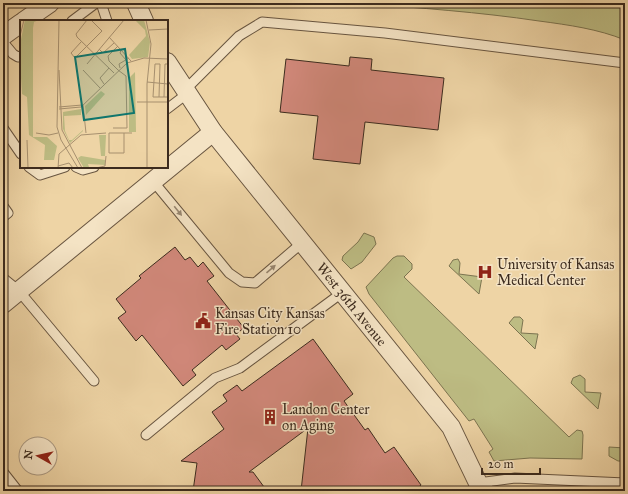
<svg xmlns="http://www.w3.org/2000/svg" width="628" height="494" viewBox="0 0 628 494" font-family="'IM FELL Great Primer',serif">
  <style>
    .green { fill: #bdbc83; stroke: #7c7450 }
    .building { fill: #d1887a; stroke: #3c2b1e }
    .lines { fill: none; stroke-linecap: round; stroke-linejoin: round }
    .service-casing { stroke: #685540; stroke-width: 11 }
    .minor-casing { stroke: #685540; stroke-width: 20 }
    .service { stroke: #f4e3c4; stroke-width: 9 }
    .minor { stroke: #f4e3c4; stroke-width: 18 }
    .oneway { fill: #988771 }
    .labels { text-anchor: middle; stroke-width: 3; stroke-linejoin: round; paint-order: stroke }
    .poi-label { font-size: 14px; fill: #3c2b1e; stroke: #f4e3c4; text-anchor: start }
    .street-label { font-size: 14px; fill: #3c2b1e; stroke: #f4e3c4 }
    .inset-road { fill: none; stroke: #a7906f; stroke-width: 1 }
    .view { fill: #0f766e; fill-opacity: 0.15; stroke: #0f766e; stroke-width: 2 }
    .inset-edge { fill: none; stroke: #3c2b1e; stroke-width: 2 }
  </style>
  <rect width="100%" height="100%" fill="#eed4a5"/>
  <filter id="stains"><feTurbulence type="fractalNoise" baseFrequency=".005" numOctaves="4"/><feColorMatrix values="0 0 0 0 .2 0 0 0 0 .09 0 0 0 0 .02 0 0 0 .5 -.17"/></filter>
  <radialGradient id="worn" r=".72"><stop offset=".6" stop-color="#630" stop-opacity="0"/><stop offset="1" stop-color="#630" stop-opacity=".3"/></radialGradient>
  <path class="green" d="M358,3H625V40C598,29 569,25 539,21C479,12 419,8 358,3Z
    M364,233L374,237L376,244L362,262L351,269L342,260L343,256L358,242Z
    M397,256H404L412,264V269L404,277L569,437L577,430L582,431L583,435L582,459L530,458L494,461L489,452L493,449L474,419L469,421L369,294L366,287L393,258Z
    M458,259L460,263L459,274L482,277L479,294L449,266L453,260Z
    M514,317H520L523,320L521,333L538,334L535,349L509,323Z
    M580,375L585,379V392L601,393L598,409L571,383L573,378Z
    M609,447L625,448V461H618L609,456Z"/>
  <path class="building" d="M350,57L372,59L371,70L444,78L438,130L365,122L360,164L313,159L318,116L280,112L286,59L349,66Z
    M175,247L185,260L190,257L198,267L203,262L214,276L207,281L244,328L236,334L240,339L226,350L222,345L192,370L196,375L183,386L142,335L136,341L118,318L126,312L116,299L141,278L139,276Z
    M313,339L353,394L344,401L365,430L368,428L385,453L394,447L421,485L414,491H301L308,428L249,472H253L267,491H193L197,463L181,461L224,429L212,412L227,401L223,395L237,385L242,391Z"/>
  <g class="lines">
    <defs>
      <path id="service" d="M101,3L107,21
        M72,21L96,3
        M3,42L13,54L18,57L21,56
        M185,90L239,36L262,22L385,33L625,63
        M167,109L188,93
        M3,128L21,154
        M29,167L40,175L65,167
        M76,167L83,170L94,167
        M153,181L229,273L242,282L255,283L303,242
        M3,206L8,213L3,217
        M3,278L19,291L94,381
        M146,435L215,378L240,368L343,292
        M3,472L18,491
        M478,483L515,478L625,483"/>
      <g id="minor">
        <path d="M136,3L144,21"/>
        <path d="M24,21L50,3"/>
        <path d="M3,36L21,23"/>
        <path id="s1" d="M167,62L213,132L451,427L478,483L485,491"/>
        <path d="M3,304L213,132"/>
      </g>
    </defs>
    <use href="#service" class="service-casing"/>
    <use href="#minor" class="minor-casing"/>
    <use href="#service" class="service"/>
    <use href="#minor" class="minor"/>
  </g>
  <defs><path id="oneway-solid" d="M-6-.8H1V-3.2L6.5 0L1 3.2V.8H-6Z"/></defs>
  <g class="oneway">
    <use href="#oneway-solid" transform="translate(178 211) rotate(51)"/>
    <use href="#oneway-solid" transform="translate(271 269) rotate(-41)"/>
  </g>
  <defs>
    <symbol id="hospital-bare" viewBox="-9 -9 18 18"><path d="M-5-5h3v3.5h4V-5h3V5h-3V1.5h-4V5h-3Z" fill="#8f2418" stroke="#f4e3c4" stroke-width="2.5" paint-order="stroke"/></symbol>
    <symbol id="civic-bare" viewBox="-9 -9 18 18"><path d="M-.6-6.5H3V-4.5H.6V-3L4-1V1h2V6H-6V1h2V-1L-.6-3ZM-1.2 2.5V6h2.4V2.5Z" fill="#8f2418" stroke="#f4e3c4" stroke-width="2.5" paint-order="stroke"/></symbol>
    <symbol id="building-bare" viewBox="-9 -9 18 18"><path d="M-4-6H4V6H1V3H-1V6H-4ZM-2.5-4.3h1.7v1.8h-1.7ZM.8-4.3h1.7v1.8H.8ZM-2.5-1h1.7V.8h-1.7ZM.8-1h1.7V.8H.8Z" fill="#8f2418" stroke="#f4e3c4" stroke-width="2.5" paint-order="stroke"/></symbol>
  </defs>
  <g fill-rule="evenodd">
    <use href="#hospital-bare" x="474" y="261" width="22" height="22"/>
    <use href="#civic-bare" x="192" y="310" width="22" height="22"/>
    <use href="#building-bare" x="259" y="406" width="22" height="22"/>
  </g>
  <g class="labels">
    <g class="poi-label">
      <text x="497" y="269">University of Kansas<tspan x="497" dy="16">Medical Center</tspan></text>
      <text x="215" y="318">Kansas City Kansas<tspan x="215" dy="16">Fire Station 10</tspan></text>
      <text x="282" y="414">Landon Center<tspan x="282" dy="16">on Aging</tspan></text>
    </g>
    <g class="street-label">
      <text dy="5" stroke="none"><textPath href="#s1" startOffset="305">West 36th Avenue</textPath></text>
    </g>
  </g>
  <g transform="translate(20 20)">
    <rect width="148" height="148" fill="#eed4a5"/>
    <path d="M5,0H19L14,2L13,8V117H27L37,126L34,140H24L25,125L9,115L7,77L2,74L0,42V24ZM115,0H124L130,22L128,37L112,39L109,35L126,16L125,10ZM115,52L116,112H109V58ZM81,71L85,74L66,95L65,86ZM61,89V95L44,96L45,111L49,120H52L63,110V111L50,123L43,109V92ZM86,115L85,136H81L79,115ZM61,136L85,140V145L68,144L69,147L72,148H64L58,138Z" fill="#bdbc83"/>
    <path class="inset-road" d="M39,0L37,107L41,120L58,148M67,0L56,14L57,17L94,53M126,0L131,24L127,64V148M129,10L148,9M0,16L4,0M89,17L111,41M61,22L51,33L55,38L82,11L71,0M98,26L88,36L89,41L98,50M79,29L83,33L94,23M101,30L100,33L106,40M67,44L104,0M100,48L99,44L109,38M39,50L42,110L62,148M63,50L80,68M127,62L148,64M84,64L80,58L89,48M139,77L140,44H135L133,77H148M144,77L145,44H148M117,82H148M63,85L66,113M39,87L62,85M39,89L61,87L107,43L124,38L148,39M93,108H107L106,56L98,50M16,113L29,115L38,113M104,113V133H89V113H112M7,120L8,148M38,146L49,143L53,148M38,148L39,134L61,115L86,113M76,148L85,146L86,136"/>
    <path class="view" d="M105,29L114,93L64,100L55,37Z"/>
    <rect width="148" height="148" class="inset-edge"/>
  </g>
  <rect width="628" height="494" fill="none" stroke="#eed4a5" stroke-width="16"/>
  <rect x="4" y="4" width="620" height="486" fill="none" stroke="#3c2b1e" stroke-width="2"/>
  <rect x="8" y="8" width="612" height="478" fill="none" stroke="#3c2b1e"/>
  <g transform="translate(38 456) rotate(278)"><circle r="19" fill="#f4e3c4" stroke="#aa9982"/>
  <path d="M0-3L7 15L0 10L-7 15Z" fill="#8f2418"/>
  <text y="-6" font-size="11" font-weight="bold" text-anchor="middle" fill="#3c2b1e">N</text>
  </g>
  <path d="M482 468v6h58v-6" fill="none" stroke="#3c2b1e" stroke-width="2"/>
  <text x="488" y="468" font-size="12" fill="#3c2b1e" stroke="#f4e3c4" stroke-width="3" paint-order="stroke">20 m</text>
  <rect width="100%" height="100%" filter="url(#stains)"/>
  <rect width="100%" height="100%" fill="url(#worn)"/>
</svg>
